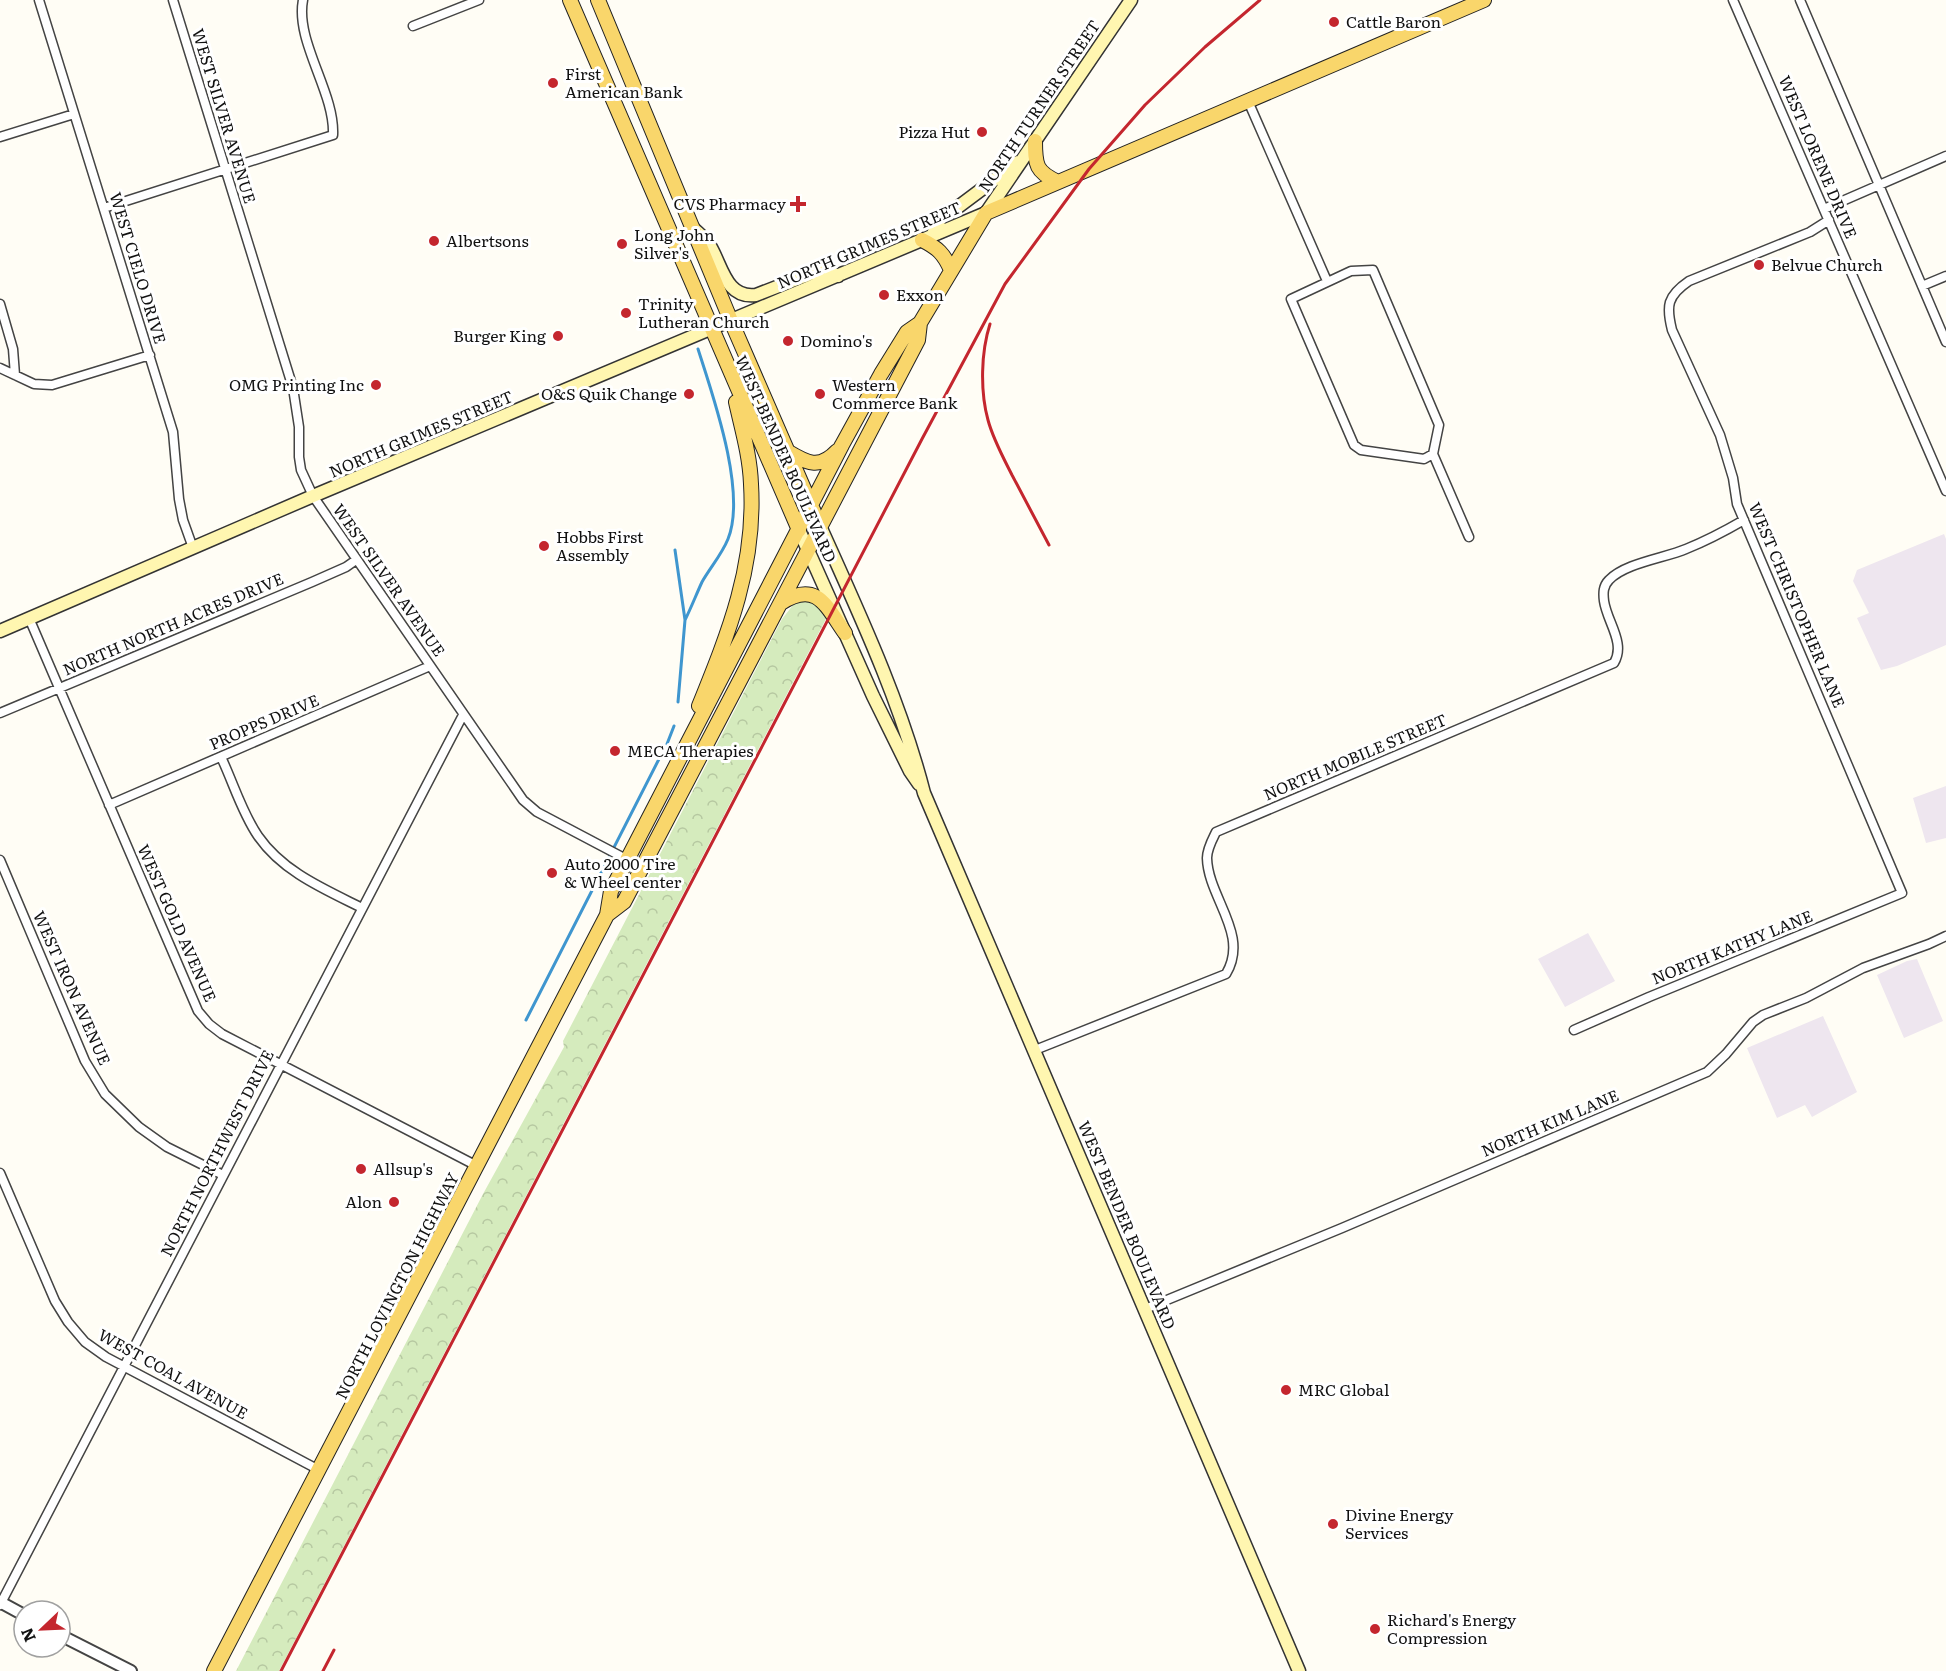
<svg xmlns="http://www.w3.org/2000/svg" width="1946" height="1671" viewBox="0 0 1946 1671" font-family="Literata,serif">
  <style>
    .industrial { fill: #eee6ef }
    .park { fill: url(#park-crowns) }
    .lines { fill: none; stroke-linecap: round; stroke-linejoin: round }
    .stream { stroke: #3f96cf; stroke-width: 3 }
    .minor-casing { stroke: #444; stroke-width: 11 }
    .tertiary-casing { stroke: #444; stroke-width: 14 }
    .secondary-casing { stroke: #333; stroke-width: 15 }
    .primary-casing { stroke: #222; stroke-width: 16 }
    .minor { stroke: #fff; stroke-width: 8 }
    .tertiary { stroke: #fff; stroke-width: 10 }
    .secondary { stroke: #fff6b0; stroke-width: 12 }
    .primary { stroke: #f9d66b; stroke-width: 14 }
    .rail { stroke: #c4262e; stroke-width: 3 }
    .poi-dot { fill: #c4262e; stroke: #fff; stroke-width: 2 }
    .labels { text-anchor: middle; stroke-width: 6; stroke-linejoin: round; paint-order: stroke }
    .poi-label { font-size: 16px; fill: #111; stroke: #fff; text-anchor: start }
    .street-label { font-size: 16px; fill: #111; stroke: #fff }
  </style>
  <defs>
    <pattern id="park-crowns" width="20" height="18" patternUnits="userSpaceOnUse" patternTransform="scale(1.5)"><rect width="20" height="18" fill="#d5ebbd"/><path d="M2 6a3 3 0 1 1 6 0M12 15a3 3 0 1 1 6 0" fill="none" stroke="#b6c8a1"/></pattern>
  </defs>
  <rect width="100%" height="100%" fill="#fffdf5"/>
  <path class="industrial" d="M1944,534L1946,539V645L1897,666L1881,670L1857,618L1869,613L1853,581L1857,570Z
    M1946,786V838L1926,843L1913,798Z
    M1588,933L1615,981L1565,1007L1538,959Z
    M1917,959L1943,1021L1904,1038L1877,975L1907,961Z
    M1823,1016L1857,1092L1812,1117L1805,1105L1777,1118L1747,1048Z"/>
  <path class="park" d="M801,600H812L827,617L279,1671H236L483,1194L564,1047L563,1041L782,619L793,605Z"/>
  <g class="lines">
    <path class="stream" d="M675,550L685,620L678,702
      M685,620C691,608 696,595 702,582C710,568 722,554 728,539C747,492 713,396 698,349
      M667,744L674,726
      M526,1020L659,759"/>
    <defs>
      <path id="minor" d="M39,0L173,432L179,499L183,520L193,548
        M173,0L293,388L299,427V457L301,470L313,496L523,800L537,812L628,860
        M1733,0L1946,491
        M1800,0L1946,342
        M413,26L479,0
        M1248,101L1327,281
        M0,137L74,114
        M104,208L333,135C335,92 295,42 303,0
        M1824,209L1946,156
        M1922,286L1946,276
        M0,304L13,349L15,375
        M0,368L34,384L52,385L150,355
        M1433,454L1424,459L1361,450L1354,445L1291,299L1351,271L1373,270L1439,425L1433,454L1469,537
        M29,618L198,1011L209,1024L222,1034L477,1166
        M0,713L312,582L346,567L356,560
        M221,757C233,782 242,813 258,836C283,872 324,889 362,908
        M109,805L430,666
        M0,860L85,1061L105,1094L139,1127L167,1147L223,1175
        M1574,1030L1649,997L1902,893L1737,504L1733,478L1720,435L1672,330C1666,306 1667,296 1689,281L1810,232L1829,220
        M1035,1050L1226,974C1250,934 1208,898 1207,858C1207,849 1212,840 1216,832L1614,663C1626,643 1607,622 1604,601C1603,593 1603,586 1609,580C1625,563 1665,558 1686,549C1706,541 1725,531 1744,520
        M0,1173L55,1301L68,1322L85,1342L106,1357L319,1470
        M1145,1309L1342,1228L1707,1072L1726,1054L1753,1022L1763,1015L1806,998L1863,968L1929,944L1946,936
        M0,1605L463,715"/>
      <path id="tertiary" d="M0,1602L24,1615
        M60,1635L131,1671"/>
      <path id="secondary" d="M693,228C699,234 706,239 710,246C722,266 726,299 756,295L823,269L838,276
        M932,236L941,217L958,207L1018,162
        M820,526C859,613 900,700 924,793L1299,1671
        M799,530L873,696L910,771L919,784
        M0,631L313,496L986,213L1131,0"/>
      <path id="primary" d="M570,0L799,530
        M598,0L731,321L814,512
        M1035,141C1035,165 1036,172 1058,182
        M922,240C938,248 944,254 951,270
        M787,451C807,463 819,470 837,451
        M781,603C817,580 826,606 845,633
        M699,706C729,632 756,565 751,484C750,456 742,429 736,402
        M607,915L624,902L918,340L920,323L986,213L1484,0
        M214,1671L607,915L611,891L842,445L881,374L907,332L920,323"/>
    </defs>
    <use href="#minor" class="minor-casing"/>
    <use href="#tertiary" class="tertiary-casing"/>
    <use href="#secondary" class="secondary-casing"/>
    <use href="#primary" class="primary-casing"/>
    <use href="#minor" class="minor"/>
    <use href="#tertiary" class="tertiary"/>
    <use href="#secondary" class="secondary"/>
    <use href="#primary" class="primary"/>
    <path class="rail" d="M990,324C981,352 980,391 988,420C993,439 1003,457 1012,475C1024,498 1037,522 1049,545
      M281,1671L922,439L1005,284L1089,169L1145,105L1205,47L1260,0
      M323,1671L334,1650"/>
  </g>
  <g class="poi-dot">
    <circle cx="1334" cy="22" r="6"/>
    <circle cx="553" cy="83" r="6"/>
    <circle cx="982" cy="132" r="6"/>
    <path d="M795 195h6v6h6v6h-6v6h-6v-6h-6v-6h6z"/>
    <circle cx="434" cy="241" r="6"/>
    <circle cx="622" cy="244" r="6"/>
    <circle cx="1759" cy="265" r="6"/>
    <circle cx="884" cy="295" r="6"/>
    <circle cx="626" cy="313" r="6"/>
    <circle cx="558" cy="336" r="6"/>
    <circle cx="788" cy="341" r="6"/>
    <circle cx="376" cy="385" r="6"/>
    <circle cx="689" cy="394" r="6"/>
    <circle cx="820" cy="394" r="6"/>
    <circle cx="544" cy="546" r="6"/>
    <circle cx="615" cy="751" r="6"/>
    <circle cx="552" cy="873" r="6"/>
    <circle cx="361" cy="1169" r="6"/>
    <circle cx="394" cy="1202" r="6"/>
    <circle cx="1286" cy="1390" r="6"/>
    <circle cx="1333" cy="1524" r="6"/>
    <circle cx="1375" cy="1629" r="6"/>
  </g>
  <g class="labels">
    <g class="poi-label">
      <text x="1346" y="28">Cattle Baron</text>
      <text x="565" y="80">First<tspan x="565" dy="18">American Bank</tspan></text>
      <text x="970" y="138" text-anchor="end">Pizza Hut</text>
      <text x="786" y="210" text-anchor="end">CVS Pharmacy</text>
      <text x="634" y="241">Long John<tspan x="634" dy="18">Silver's</tspan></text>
      <text x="446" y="247">Albertsons</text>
      <text x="1771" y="271">Belvue Church</text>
      <text x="896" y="301">Exxon</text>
      <text x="638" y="310">Trinity<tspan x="638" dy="18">Lutheran Church</tspan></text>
      <text x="546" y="342" text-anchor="end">Burger King</text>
      <text x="800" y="347">Domino's</text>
      <text x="364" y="391" text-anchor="end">OMG Printing Inc</text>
      <text x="832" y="391">Western<tspan x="832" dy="18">Commerce Bank</tspan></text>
      <text x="677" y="400" text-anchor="end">O&amp;S Quik Change</text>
      <text x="556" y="543">Hobbs First<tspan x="556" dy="18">Assembly</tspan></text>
      <text x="627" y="757">MECA Therapies</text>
      <text x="564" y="870">Auto 2000 Tire<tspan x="564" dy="18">&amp; Wheel center</tspan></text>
      <text x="373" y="1175">Allsup's</text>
      <text x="382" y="1208" text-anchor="end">Alon</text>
      <text x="1298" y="1396">MRC Global</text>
      <text x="1345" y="1521">Divine Energy<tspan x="1345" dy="18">Services</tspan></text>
      <text x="1387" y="1626">Richard's Energy<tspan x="1387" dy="18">Compression</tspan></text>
    </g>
    <g class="street-label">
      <text transform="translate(1039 106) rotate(-56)" y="6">NORTH TURNER STREET</text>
      <text transform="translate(224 116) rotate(73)" y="6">WEST SILVER AVENUE</text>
      <text transform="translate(1818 157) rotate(67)" y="6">WEST LORENE DRIVE</text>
      <text transform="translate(869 245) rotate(-23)" y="6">NORTH GRIMES STREET</text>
      <text transform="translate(138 268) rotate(73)" y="6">WEST CIELO DRIVE</text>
      <text transform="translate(421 434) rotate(-23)" y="6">NORTH GRIMES STREET</text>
      <text transform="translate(786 459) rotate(66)" y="6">WEST BENDER BOULEVARD</text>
      <text transform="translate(389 580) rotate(55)" y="6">WEST SILVER AVENUE</text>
      <text transform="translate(1797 605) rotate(67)" y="6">WEST CHRISTOPHER LANE</text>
      <text transform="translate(173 624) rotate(-23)" y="6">NORTH NORTH ACRES DRIVE</text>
      <text transform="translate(264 722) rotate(-23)" y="6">PROPPS DRIVE</text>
      <text transform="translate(1355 757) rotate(-23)" y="6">NORTH MOBILE STREET</text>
      <text transform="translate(177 923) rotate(66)" y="6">WEST GOLD AVENUE</text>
      <text transform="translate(1732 947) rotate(-22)" y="6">NORTH KATHY LANE</text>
      <text transform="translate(72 988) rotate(66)" y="6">WEST IRON AVENUE</text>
      <text transform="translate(1550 1123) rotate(-23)" y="6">NORTH KIM LANE</text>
      <text transform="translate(217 1153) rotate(-63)" y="6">NORTH NORTHWEST DRIVE</text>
      <text transform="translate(1127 1225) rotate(67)" y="6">WEST BENDER BOULEVARD</text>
      <text transform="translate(397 1286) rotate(-63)" y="6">NORTH LOVINGTON HIGHWAY</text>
      <text transform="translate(173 1374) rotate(29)" y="6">WEST COAL AVENUE</text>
    </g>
  </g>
  <g transform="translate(42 1629) rotate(247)"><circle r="28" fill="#ffffff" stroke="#a0a0a0" stroke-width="1.5"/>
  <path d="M0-4.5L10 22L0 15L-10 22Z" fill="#c4262e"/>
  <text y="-9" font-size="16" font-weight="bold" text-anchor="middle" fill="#111111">N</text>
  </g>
</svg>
